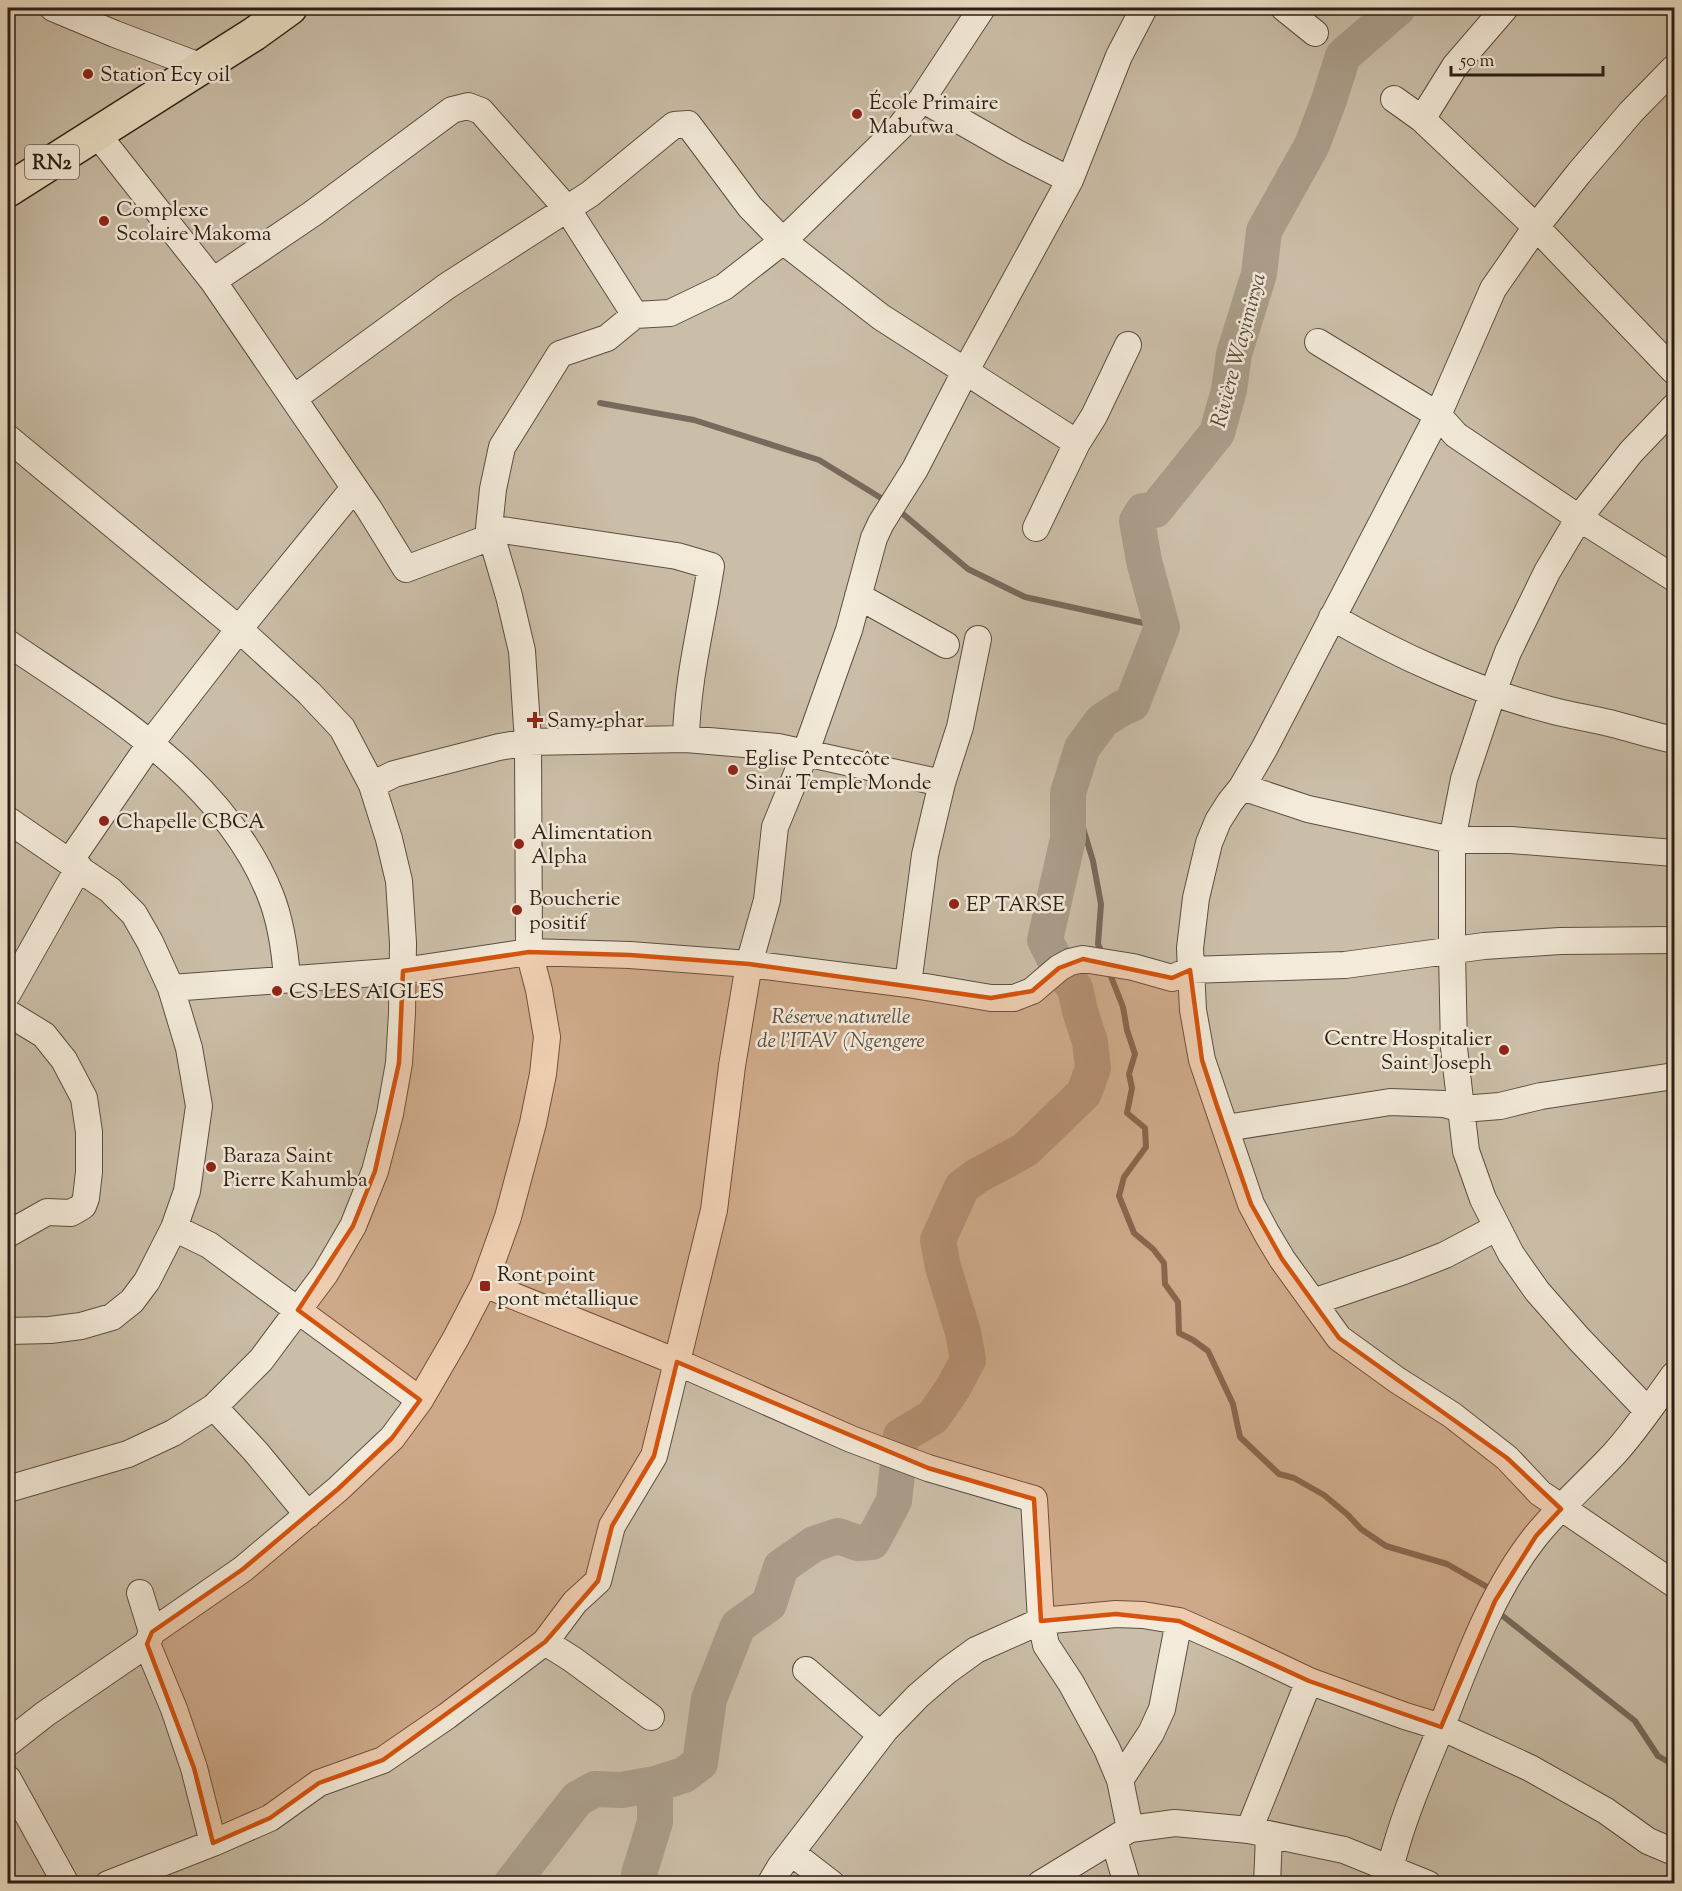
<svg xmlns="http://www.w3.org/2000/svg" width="1682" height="1891" viewBox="0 0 1682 1891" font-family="'Sorts Mill Goudy',serif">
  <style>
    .green { fill: #cbbea8; stroke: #7b6e60; stroke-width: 1.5 }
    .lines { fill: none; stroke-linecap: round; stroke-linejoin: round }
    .stream { stroke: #776a5c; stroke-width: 6 }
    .river { stroke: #aa9d8a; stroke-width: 36 }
    .minor-casing { stroke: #5b4e43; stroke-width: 28 }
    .highway-casing { stroke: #2b1e18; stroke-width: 36 }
    .minor { stroke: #f3ead9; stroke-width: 26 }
    .highway { stroke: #ecdfc5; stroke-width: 33 }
    .marked { fill: #d5530d; fill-opacity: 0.2; stroke: #d5530d; stroke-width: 4.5; stroke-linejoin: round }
    .poi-dot { fill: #8f2418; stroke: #f3ead9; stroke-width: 2 }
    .labels { text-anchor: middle; stroke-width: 5; stroke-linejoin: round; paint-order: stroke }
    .shield { fill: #f3ead9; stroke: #675b52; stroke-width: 1.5 }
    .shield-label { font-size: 20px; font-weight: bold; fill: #2b1e18 }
    .poi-label { font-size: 21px; fill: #2b1e18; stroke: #f3ead9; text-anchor: start }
    .park-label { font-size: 21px; font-style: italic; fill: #5b4e43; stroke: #f3ead9 }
    .water-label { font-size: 22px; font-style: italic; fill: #574a40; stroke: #f3ead9 }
  </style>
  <rect width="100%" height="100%" fill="#ecdfc5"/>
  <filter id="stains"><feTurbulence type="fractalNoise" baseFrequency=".00333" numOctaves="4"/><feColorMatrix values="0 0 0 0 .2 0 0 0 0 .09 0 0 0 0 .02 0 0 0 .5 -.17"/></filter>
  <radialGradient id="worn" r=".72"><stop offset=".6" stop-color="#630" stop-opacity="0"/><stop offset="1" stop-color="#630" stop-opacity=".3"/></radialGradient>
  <path class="green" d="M8,8H1674V1883L8,1884Z"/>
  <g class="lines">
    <path class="stream" d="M600,403L694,420L819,460L886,501
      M897,509L968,569L1025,597L1162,627
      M1073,776L1081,791L1080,818L1093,861L1101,904L1098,944L1103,956
      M1108,969L1123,1007L1127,1030L1135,1054L1129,1074L1132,1088L1127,1113L1145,1128L1146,1147L1124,1177L1119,1196L1134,1233L1153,1249L1164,1263L1165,1284L1178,1302L1179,1333L1193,1340L1208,1351L1233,1404L1240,1437L1279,1474L1294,1478L1324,1495L1348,1515L1361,1529L1386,1546L1447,1564L1489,1588
      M1499,1613L1635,1721L1658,1756L1674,1765"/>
    <path class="river" d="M511,1884L577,1799L595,1789L622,1790L655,1784L684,1775L700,1763L709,1699L738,1626L769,1604L781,1567L814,1544L838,1536L858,1543L872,1542L894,1501L901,1436L933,1417L953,1388L968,1360L963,1332L943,1267L938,1240L962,1187L977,1176L1025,1150L1084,1093L1093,1068L1090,1042L1080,1011L1075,988L1059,968L1045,940L1068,839V793L1082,748L1102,721L1122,708L1132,704L1162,627L1144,561L1137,521L1143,511L1155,510L1217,433L1229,390L1234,354L1259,274L1264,231L1312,145L1329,100L1343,56L1398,8
      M639,1884V1874L655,1822V1784"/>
    <defs>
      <path id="minor" d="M53,8L115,34L202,67
        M1284,8L1315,33
        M1674,68L1631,112L1579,173L1536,227L1493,289L1438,415L1264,749L1242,787L1230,802L1218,821L1209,843L1196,898L1190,948L1193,1010L1202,1060L1251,1204L1267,1234L1282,1259L1339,1338L1397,1380L1452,1415L1507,1458L1540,1493L1674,1584
        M922,99L1015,152L1070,180
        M1394,99L1422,119L1536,227L1674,371
        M1422,119L1455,66L1505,8
        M97,134L213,281L369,509L406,569L491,537
        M213,281L312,214L452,110L468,106L481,111L568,210L635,315
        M1318,342L1438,415L1456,435L1579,518L1674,578
        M294,398L447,286L590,194L674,125L688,124L750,207L783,241L881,317L1077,443
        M8,438L239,629L309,693L342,728L372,785L389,839L399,881L403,943L402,1013L399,1063L390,1114L375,1171L353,1226L325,1274L261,1360L214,1407L173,1433L128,1454L8,1489
        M489,528L677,556L711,566C702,624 687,680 686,739
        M1036,528L1077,443L1094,416L1128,345
        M858,596L946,645
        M1332,617C1397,655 1476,691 1550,710C1572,716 1595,719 1617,725C1636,730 1655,736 1674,740
        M8,643C105,709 224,779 270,894C281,921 285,950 287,979
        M942,783L960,727L978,639
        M372,785L394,774L499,747L528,742L686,739L778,747L942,783L925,855L908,984
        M1242,787L1308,809L1452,840H1511L1674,853
        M8,820L110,890L134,914L150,942L171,988L189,1048L199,1106L187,1191L174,1228L147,1281L132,1301L112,1317L81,1326L50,1330L8,1331
        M70,861L150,744L239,629L354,488
        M171,988L403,971L529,952L630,955L749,964L908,984L991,998H1014L1032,991L1059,968L1070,962L1083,959L1133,967L1172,978L1190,970L1345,965L1484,946L1560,941L1674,940
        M8,993L79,867
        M8,1013L44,1035L64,1060L84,1098L89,1132V1172L86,1198L83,1206L71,1213L47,1212L8,1234
        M1226,1128L1390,1102L1444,1104L1462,1109L1500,1106L1541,1096L1674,1076
        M174,1228L209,1245L420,1400
        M484,1284L677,1362L851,1439L928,1468L1034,1499L1041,1621L1046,1645L1071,1683L1107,1749L1120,1780L1130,1829
        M1313,1302L1404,1271L1445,1255L1496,1228
        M214,1407L256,1452L308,1515
        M1648,1411L1579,1339L1537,1291L1511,1254L1483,1199L1466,1151L1454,1048L1452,951V840L1464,779L1493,692L1508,652L1547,572L1579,518L1631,452L1674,407
        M140,1593L152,1632
        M545,1642L572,1659L651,1717
        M147,1644L174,1709L194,1768L213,1843
        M806,1670L881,1735
        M8,1743L45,1714L147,1644L152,1632L243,1569L338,1489L392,1438L420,1400L456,1338L484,1284L508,1217L533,1123L543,1074L547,1037L539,990L529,952L528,742L522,651L509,596L489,528L493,489L502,447L560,354L607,338L635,315L670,313L724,287L783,241L900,127L922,99L982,8
        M8,1779L66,1884
        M1120,1780L1151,1733L1162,1709L1179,1621
        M1249,1830L1309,1681
        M1114,1840L1127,1884
        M792,1853L832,1884
        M1390,1869C1402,1819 1422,1774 1441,1728C1467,1662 1491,1593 1535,1537C1559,1507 1588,1482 1614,1454C1636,1430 1655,1401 1674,1375
        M108,1884L213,1843L270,1818L319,1783L383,1760L447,1716L545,1642L575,1602L598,1581L612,1526L654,1456L714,1210L732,1066L749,964L767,900L775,827L805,754L849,630L874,538L881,523L915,469L965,372L1070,180L1119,56L1144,8
        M770,1884L780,1867L885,1730L918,1696L947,1671L976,1650L1041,1621L1116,1614L1143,1615L1179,1621L1242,1649L1309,1681L1405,1716L1441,1727L1530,1768L1606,1811L1648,1841L1674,1852
        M1040,1884L1130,1829L1175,1823L1249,1830L1344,1850L1428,1884
        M1267,1884L1269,1836"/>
      <path id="highway" d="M8,190L254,34L290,8"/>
    </defs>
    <use href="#minor" class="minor-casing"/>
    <use href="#highway" class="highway-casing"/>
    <use href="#minor" class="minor"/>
    <use href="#highway" class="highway"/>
  </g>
  <path class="marked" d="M529,952L630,955L749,964L991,998L1032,991L1059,968L1083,959L1172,978L1190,970L1202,1060L1217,1106L1251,1204L1282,1259L1339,1338L1507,1458L1561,1509L1536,1536L1495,1601L1441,1727L1309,1681L1179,1621L1116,1614L1041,1621L1034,1499L928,1468L677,1362L654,1456L612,1526L598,1581L545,1642L383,1760L319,1783L270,1818L213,1843L194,1768L147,1644L152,1632L243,1569L338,1489L392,1438L420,1400L298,1310L353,1226L375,1171L399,1063L403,971Z"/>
  <g class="poi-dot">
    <circle cx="88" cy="74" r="6"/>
    <circle cx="857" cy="114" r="6"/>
    <circle cx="104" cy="221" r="6"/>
    <path d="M532 711h6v6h6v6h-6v6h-6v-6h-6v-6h6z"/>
    <circle cx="733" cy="770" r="6"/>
    <circle cx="104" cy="821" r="6"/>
    <circle cx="519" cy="844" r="6"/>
    <circle cx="954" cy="904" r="6"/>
    <circle cx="517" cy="910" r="6"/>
    <circle cx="277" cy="991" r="6"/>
    <circle cx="1504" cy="1050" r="6"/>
    <circle cx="211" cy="1167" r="6"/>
    <rect x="479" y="1280" width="12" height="12" rx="3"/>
  </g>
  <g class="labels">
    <rect class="shield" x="25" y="145" width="54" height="34" rx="4.5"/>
    <g class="shield-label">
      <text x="52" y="169">RN2</text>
    </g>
    <g class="poi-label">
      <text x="100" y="81">Station Ecy oil</text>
      <text x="869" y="109">École Primaire<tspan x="869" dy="24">Mabutwa</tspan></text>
      <text x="116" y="216">Complexe<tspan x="116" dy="24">Scolaire Makoma</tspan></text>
      <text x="547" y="727">Samy-phar</text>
      <text x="745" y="765">Eglise Pentecôte<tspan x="745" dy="24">Sinaï Temple Monde</tspan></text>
      <text x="116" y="828">Chapelle CBCA</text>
      <text x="531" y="839">Alimentation<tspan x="531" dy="24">Alpha</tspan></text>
      <text x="529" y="905">Boucherie<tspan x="529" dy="24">positif</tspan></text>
      <text x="966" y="911">EP TARSE</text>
      <text x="289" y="998">CS LES AIGLES</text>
      <text x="1492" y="1045" text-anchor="end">Centre Hospitalier<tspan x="1492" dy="24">Saint Joseph</tspan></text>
      <text x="223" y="1162">Baraza Saint<tspan x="223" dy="24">Pierre Kahumba</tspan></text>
      <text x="497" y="1281">Ront point<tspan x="497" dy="24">pont métallique</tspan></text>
    </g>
    <g class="park-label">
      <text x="841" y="1023">Réserve naturelle<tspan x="841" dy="24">de l'ITAV (Ngengere</tspan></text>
    </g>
    <g class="water-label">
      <text transform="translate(1237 350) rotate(-75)" y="8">Rivière Wayimirya</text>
    </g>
  </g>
  <rect width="1682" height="1891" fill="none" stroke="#ecdfc5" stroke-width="30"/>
  <rect x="9" y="9" width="1664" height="1873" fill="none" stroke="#2b1e18" stroke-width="3"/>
  <rect x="15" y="15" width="1652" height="1861" fill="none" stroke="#2b1e18" stroke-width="1.5"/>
  <path d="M1451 66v9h152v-9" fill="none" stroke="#2b1e18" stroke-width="3"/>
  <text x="1460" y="66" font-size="18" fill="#2b1e18" stroke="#f3ead9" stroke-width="4.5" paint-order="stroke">50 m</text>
  <rect width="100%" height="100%" filter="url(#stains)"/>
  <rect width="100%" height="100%" fill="url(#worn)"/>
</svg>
